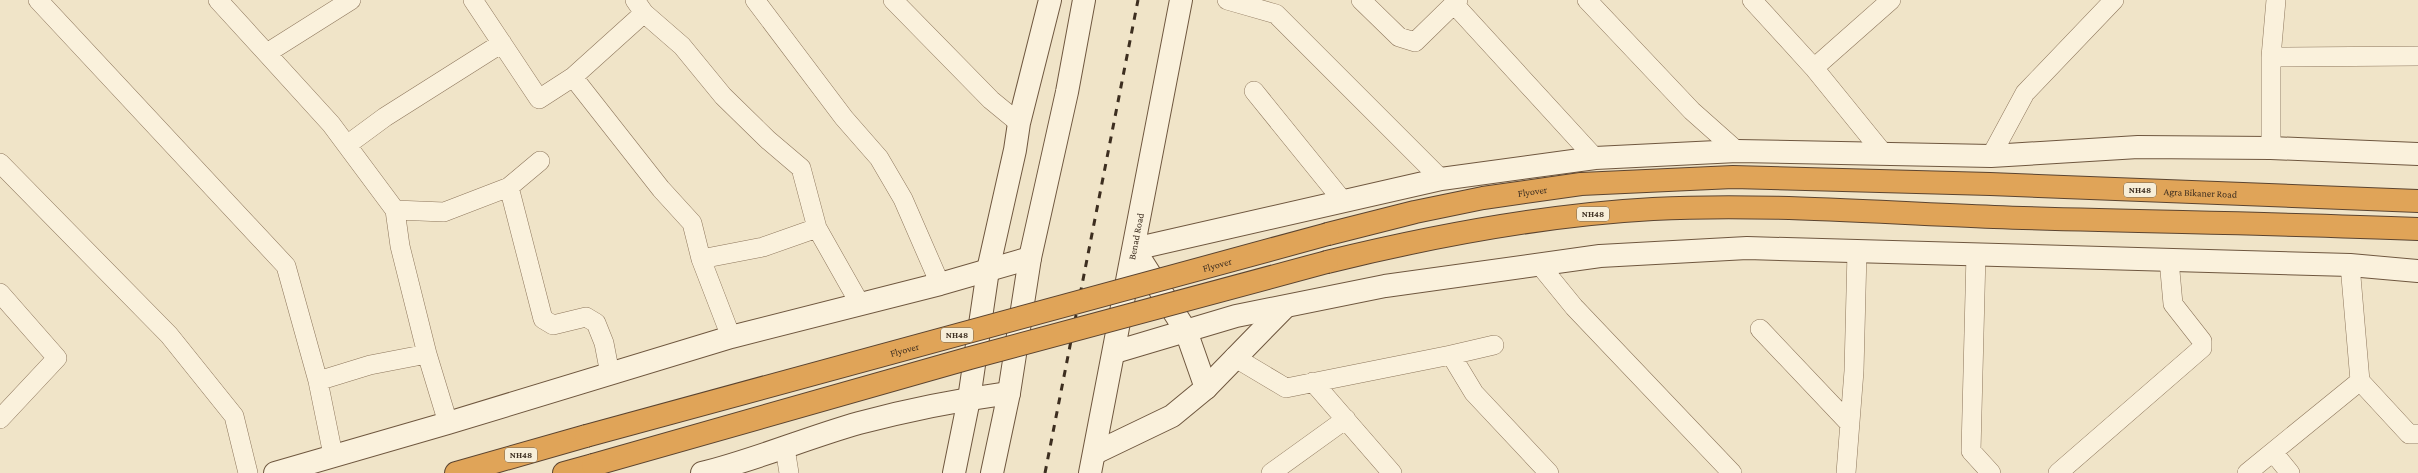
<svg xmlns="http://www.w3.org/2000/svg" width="2418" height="473" viewBox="0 0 2418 473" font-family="'Crimson Pro',serif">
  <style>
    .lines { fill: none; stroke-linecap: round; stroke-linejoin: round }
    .street-casing { stroke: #8d765c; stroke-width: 20 }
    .secondary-casing { stroke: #6f573f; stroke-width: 24 }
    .highway-casing { stroke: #5b4430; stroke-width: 24 }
    .street { stroke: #faf1dc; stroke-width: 19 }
    .secondary { stroke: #faf1dc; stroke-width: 22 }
    .highway { stroke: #e0a458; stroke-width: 22 }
    .rail { stroke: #3d2e20; stroke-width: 3; stroke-dasharray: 7 7; stroke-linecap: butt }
    .highway-bridge-casing { stroke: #5b4430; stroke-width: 24; stroke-linecap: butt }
    .highway-bridge { stroke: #e0a458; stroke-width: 22 }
    .labels { text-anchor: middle; stroke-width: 4; stroke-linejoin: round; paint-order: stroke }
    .shield { fill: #f7eed8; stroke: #756857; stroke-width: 1 }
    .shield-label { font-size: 9px; font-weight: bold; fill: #3d2e20 }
    .street-label { font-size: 10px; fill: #3d2e20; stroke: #f7eed8 }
  </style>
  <rect width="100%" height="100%" fill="#f0e4c8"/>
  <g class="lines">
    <defs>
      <path id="street" d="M38,0L286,266L318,381L333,455
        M218,0L331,124L395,210L400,246L427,354
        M473,0L539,99L573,77L644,13L635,0
        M755,0L844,118L879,158L903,199L940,284
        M893,0L991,100L1019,123
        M1227,0L1276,14L1441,179
        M1361,0L1399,37L1415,42L1458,0
        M1587,0L1692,111L1737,151
        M1752,0L1814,68L1883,153
        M1454,4L1595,158
        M644,13L682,46L723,96L768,140L801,168L817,228L860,304
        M267,53L351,0
        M2271,57L2418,56
        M1814,68L1891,0
        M573,77L661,189L692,223L701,259L731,337
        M1254,91L1343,201
        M347,145L385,117L502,43
        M2271,148V57L2276,0
        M1991,156L2025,93L2114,0
        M0,163L169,335L234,416L248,473
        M509,187L540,161
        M395,210L444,212L509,187L543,319L553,325L586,317L596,323L604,343L610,374
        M1976,254L1971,451L1991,473
        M701,259L763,247L817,228
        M1539,264L1574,307L1732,473
        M0,293L57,358L0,419
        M1760,329L1850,424
        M1451,355L1494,345
        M1234,357L1286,388L1451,355L1474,393L1549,473
        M318,381L370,365L427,354L448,423
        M2360,381L2409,434H2418
        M1313,382L1392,473
        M785,448L789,473
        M2273,452L2290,473
        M1271,473L1346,419
        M1846,473L1854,371L1857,252
        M2058,473L2202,348V341L2173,304L2169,260
        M2247,473L2360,381L2350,265"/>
      <g id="secondary">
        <path d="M1134,249L1441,179L1595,158L1737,151L1991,156L2138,147L2271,148L2418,154"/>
        <path d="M1134,249L1186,331L1206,388"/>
        <path d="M1115,352L1236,316L1385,286L1600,256L1747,248L2350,265L2418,271"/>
        <path d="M1095,453L1172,416L1206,388L1284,308"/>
        <path d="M275,473L448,423L731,337L940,284L1030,258"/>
        <path d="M702,473C755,460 806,438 859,423C908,410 958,400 1009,393"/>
        <path d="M954,473L969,399L988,270L1015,150L1019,123L1050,0"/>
        <path d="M992,473L1009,393L1030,258L1067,92L1084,0"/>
        <path id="s1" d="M1090,473L1181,0"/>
      </g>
      <g id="highway">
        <path id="s2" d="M1328,234L1415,212L1483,198L1581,184L1733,177L1990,184L2418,201"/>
        <path d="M1327,262C1433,236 1543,215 1653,209C1766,203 1880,213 1994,217C2135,222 2277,223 2418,229"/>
        <path d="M456,473L586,436"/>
        <path d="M564,473L593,465"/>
      </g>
    </defs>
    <use href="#street" class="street-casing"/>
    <use href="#secondary" class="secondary-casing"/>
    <use href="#highway" class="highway-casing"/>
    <use href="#street" class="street"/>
    <use href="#secondary" class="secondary"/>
    <use href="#highway" class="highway"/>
    <path class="rail" d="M1045,473L1138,0"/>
    <defs>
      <g id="highway-bridge">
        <path id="s3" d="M586,436L1328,234"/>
        <path d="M593,465L970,358L1327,262"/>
      </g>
    </defs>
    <use href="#highway-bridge" class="highway-bridge-casing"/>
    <use href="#highway-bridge" class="highway-bridge"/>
  </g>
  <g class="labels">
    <g class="shield">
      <rect x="2124" y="183" width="32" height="14" rx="3"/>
      <rect x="1577" y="207" width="32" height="14" rx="3"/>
      <rect x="941" y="328" width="32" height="14" rx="3"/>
      <rect x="505" y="448" width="32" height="14" rx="3"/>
    </g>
    <g class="shield-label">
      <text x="2140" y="193">NH48</text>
      <text x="1593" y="217">NH48</text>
      <text x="957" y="338">NH48</text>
      <text x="521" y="458">NH48</text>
    </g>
    <g class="street-label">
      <text dy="4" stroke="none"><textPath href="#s2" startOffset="209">Flyover</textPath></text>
      <text dy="4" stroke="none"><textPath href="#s2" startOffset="878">Agra Bikaner Road</textPath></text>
      <text dy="4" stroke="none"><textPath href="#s1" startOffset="241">Benad Road</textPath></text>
      <text dy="4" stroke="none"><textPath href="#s3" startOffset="654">Flyover</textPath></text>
      <text dy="4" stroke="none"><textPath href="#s3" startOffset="330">Flyover</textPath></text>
    </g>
  </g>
</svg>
